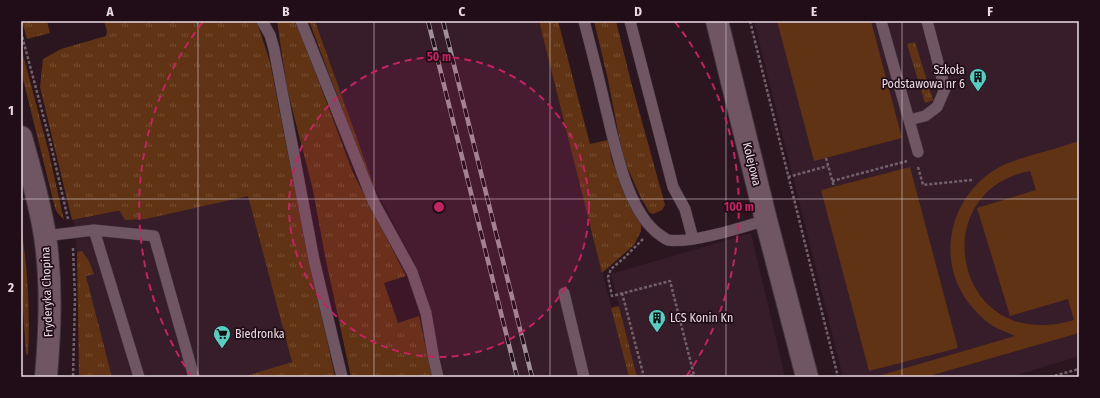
<svg xmlns="http://www.w3.org/2000/svg" width="1100" height="398" viewBox="0 0 1100 398" font-family="'Fira Sans Condensed',sans-serif">
  <style>
    .built { fill: #371c2a }
    .grass { fill: url(#grass-tufts) }
    .pitch { fill: #5f3313; fill-rule: evenodd }
    .lines { fill: none; stroke-linecap: round; stroke-linejoin: round }
    .service-casing { stroke: #42333a; stroke-width: 12 }
    .tertiary-casing { stroke: #42333a; stroke-width: 24 }
    .path { stroke: #73616a; stroke-width: 2.5; stroke-dasharray: 3 2; stroke-linecap: butt }
    .service { stroke: #6f5662; stroke-width: 11 }
    .tertiary { stroke: #6f5662; stroke-width: 22 }
    .rail-casing { stroke: #a19098; stroke-width: 4.5 }
    .rail { stroke: #210d17; stroke-width: 3; stroke-dasharray: 9; stroke-linecap: butt }
    .grid { fill: none; stroke: #eadbe2; stroke-width: 1; stroke-opacity: 0.55 }
    .ring { fill: none; stroke: #c42262; stroke-width: 2; stroke-dasharray: 7 5 }
    .labels { text-anchor: middle; stroke-width: 3.5; stroke-linejoin: round; paint-order: stroke }
    .poi-label { font-size: 12px; fill: #eadbe2; stroke: #210d17; text-anchor: start }
    .street-label { font-size: 12px; fill: #eadbe2; stroke: #210d17 }
    .centre { fill: #c42262; stroke: #210d17; stroke-width: 2 }
    .ring-label { font-size: 12px; text-anchor: middle; font-weight: bold; fill: #c42262; stroke: #210d17; stroke-width: 3.5; stroke-linejoin: round; paint-order: stroke }
    .neatline { fill: none; stroke: #eadbe2; stroke-width: 1.5 }
    .grid-label { font-size: 13px; text-anchor: middle; font-weight: bold; fill: #eadbe2 }
  </style>
  <defs>
    <pattern id="grass-tufts" width="24" height="20" patternUnits="userSpaceOnUse"><rect width="24" height="20" fill="#5f3313"/><path d="M3 7l-1-3M5 7V3M7 7l1-3M15 17l-1-3M17 17v-4M19 17l1-3" fill="none" stroke="#765035"/></pattern>
  </defs>
  <rect width="100%" height="100%" fill="#2b1620"/>
  <path class="built" d="M315,21H539L629,377H444L437,355L433,315L419,272L374,186Z
    M754,21H1079V356L1011,377H843Z
    M282,180L326,377H112L86,276L77,252L74,220L117,211Z
    M751,233L785,377H637L611,274Z"/>
  <path class="grass" d="M22,21H47L50,33L27,39Z
    M104,21L257,22L270,62L291,169L335,377H242L292,362L248,196L146,219L125,220L120,211H117L72,220L40,87L43,59L61,49L106,36L107,31Z
    M277,21H294L298,26L353,173L406,276L384,283L398,323L419,316L432,377H351L325,256L313,190L287,89Z
    M309,21H315L374,186H373L365,169Z
    M539,21H558L590,144L608,140L612,161L631,207L641,224V231L634,245L602,273Z
    M594,21H616L630,78L665,205L662,210L653,214L649,212L640,196L628,169L622,152L608,80Z
    M915,42L933,100L925,103L907,44Z
    M21,47L48,149L64,220L57,212L55,208L21,71Z
    M21,227C28,269 30,312 28,355L26,354L21,280Z
    M82,251L89,261L94,274L86,276L112,377H79L77,252Z
    M619,306L637,377H629L611,308Z"/>
  <path class="pitch" d="M777,21H871L902,138L814,161Z
    M1079,141V333L926,377H878V376L1015,336C1011,334 1006,332 1001,330C991,326 980,317 973,308C934,265 948,198 996,169C1007,162 1020,159 1032,155C1048,151 1063,146 1079,141ZM1030,171L1036,190L977,208L1010,316L1068,299L1074,320C954,356 923,191 1030,171Z
    M910,167L958,348L869,371L821,190Z"/>
  <g class="lines">
    <defs>
      <path id="service" d="M262,21L270,35L274,49L314,260L342,377
        M301,21L373,201L412,272L426,313L434,360L438,377
        M584,21C591,48 598,74 604,101C614,140 626,212 660,235C663,237 665,239 668,240C691,244 743,227 766,220
        M630,21L673,187L685,209L693,239
        M881,21L918,152
        M909,120L925,116L937,107L945,89L927,21
        M94,230L139,377
        M45,236L94,230L154,236L194,377
        M564,293L584,377"/>
      <path id="tertiary" d="M717,21L766,220L807,377
        M21,137C30,169 40,203 45,236C52,283 50,330 46,377"/>
    </defs>
    <use href="#service" class="service-casing"/>
    <use href="#tertiary" class="tertiary-casing"/>
    <path class="path" d="M750,21L838,377
      M21,32L50,141L68,219
      M826,158L834,187
      M918,167L923,185L972,180
      M788,177L828,166
      M832,181L907,161
      M643,239L624,258L611,269L608,277L612,296L670,281L694,375L684,377
      M73,248L75,297L73,377
      M622,293L644,377
      M1050,377L1079,369"/>
    <use href="#service" class="service"/>
    <use href="#tertiary" class="tertiary"/>
    <defs>
      <path id="rail" d="M428,21L517,377
        M443,21L532,377"/>
    </defs>
    <use href="#rail" class="rail-casing"/>
    <use href="#rail" class="rail"/>
  </g>
  <path class="grid" d="M198,21V377M374,21V377M550,21V377M726,21V377M902,21V377M21,199H1079"/>
  <circle cx="439" cy="207" r="150" fill="#c42262" fill-opacity=".12"/>
  <g class="ring">
    <circle cx="439" cy="207" r="150"/>
    <path d="M192 377A300 300 0 0 1 203 22M675 22A300 300 0 0 1 686 377"/>
  </g>
  <defs>
    <symbol id="building-pin" viewBox="-11 -11 22 30"><path d="M0 17L-7.5 6A9.5 9.5 0 1 1 7.5 6Z" fill="#57cec2" stroke="#210d17"/><path d="M-4-6H4V6H1V3H-1V6H-4ZM-2.5-4.3h1.7v1.8h-1.7ZM.8-4.3h1.7v1.8H.8ZM-2.5-1h1.7V.8h-1.7ZM.8-1h1.7V.8H.8Z" fill="#111"/></symbol>
    <symbol id="supermarket-pin" viewBox="-11 -11 22 30"><path d="M0 17L-7.5 6A9.5 9.5 0 1 1 7.5 6Z" fill="#57cec2" stroke="#210d17"/><path d="M-6-5.5h2.5l.6 2H6L4.5 2H-2.5L-4.4-4H-6ZM-1.5 3.2a1.3 1.3 0 1 0 .1 0ZM3 3.2a1.3 1.3 0 1 0 .1 0Z" fill="#111"/></symbol>
  </defs>
  <g fill-rule="evenodd">
    <use href="#building-pin" x="968" y="67" width="20" height="27"/>
    <use href="#building-pin" x="647" y="308" width="20" height="27"/>
    <use href="#supermarket-pin" x="212" y="324" width="20" height="27"/>
  </g>
  <g class="labels">
    <g class="poi-label">
      <text x="965" y="74" text-anchor="end">Szkoła<tspan x="965" dy="14">Podstawowa nr 6</tspan></text>
      <text x="670" y="322">LCS Konin Kn</text>
      <text x="235" y="338">Biedronka</text>
    </g>
    <g class="street-label">
      <text transform="translate(752 164) rotate(76)" y="4">Kolejowa</text>
      <text transform="translate(47 292) rotate(-92)" y="4">Fryderyka Chopina</text>
    </g>
  </g>
  <circle cx="439" cy="207" r="6" class="centre"/>
  <g class="ring-label">
    <text x="439" y="61">50 m</text>
    <text x="739" y="211">100 m</text>
  </g>
  <rect width="1100" height="398" fill="none" stroke="#210d17" stroke-width="44"/>
  <rect x="22" y="22" width="1056" height="354" class="neatline"/>
  <g class="grid-label">
    <text x="110" y="16">A</text>
    <text x="286" y="16">B</text>
    <text x="462" y="16">C</text>
    <text x="638" y="16">D</text>
    <text x="814" y="16">E</text>
    <text x="990" y="16">F</text>
    <text x="11" y="115">1</text>
    <text x="11" y="292">2</text>
  </g>
</svg>
